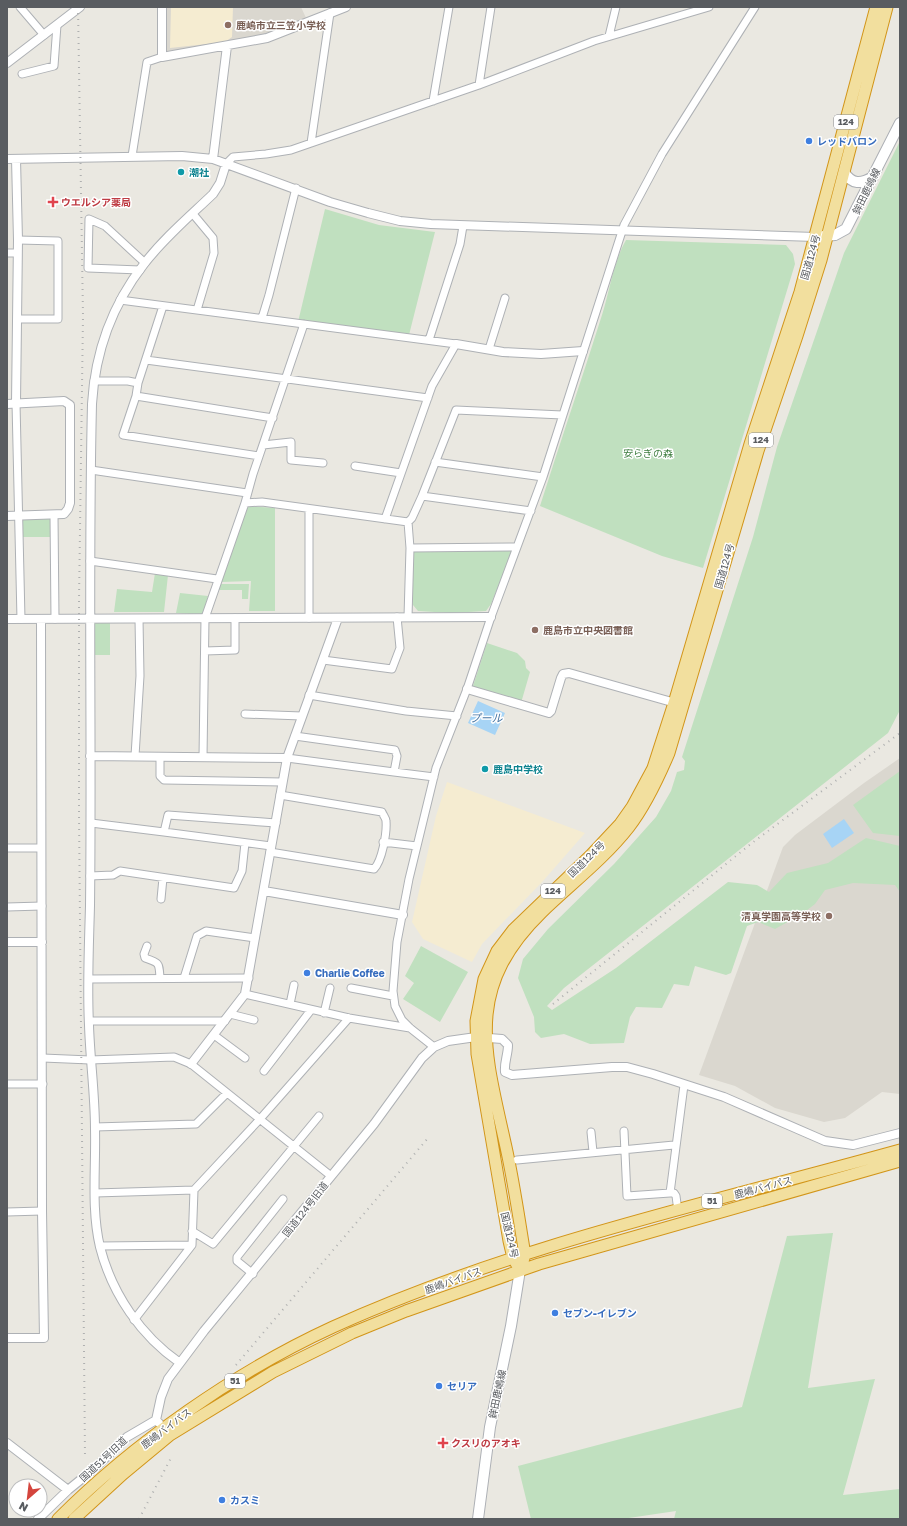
<svg xmlns="http://www.w3.org/2000/svg" width="907" height="1526" viewBox="0 0 907 1526" font-family="'Golos Text','Noto Sans JP',sans-serif">
  <style>
    .education { fill: #dad7cf }
    .green { fill: #c0e0bf }
    .sand { fill: #f5ecd1 }
    .water { fill: #a7d4f5 }
    .lines { fill: none; stroke-linecap: round; stroke-linejoin: round }
    .minor-casing { stroke: #aeb1b5; stroke-width: 9 }
    .tertiary-casing { stroke: #aeb1b5; stroke-width: 10 }
    .secondary-casing { stroke: #adb0b5; stroke-width: 12 }
    .trunk-casing { stroke: #d29519; stroke-width: 13 }
    .minor { stroke: #fff; stroke-width: 7 }
    .tertiary { stroke: #fff; stroke-width: 8 }
    .secondary { stroke: #fff; stroke-width: 10 }
    .trunk { stroke: #f2df9e; stroke-width: 11 }
    .rail { stroke: #afb0b0; stroke-width: 2; stroke-dasharray: 1 5; stroke-linecap: butt }
    .education-dot { fill: #8d6e63; stroke: #fff; stroke-width: 1.5 }
    .shop-dot { fill: #3f7fe0; stroke: #fff; stroke-width: 1.5 }
    .culture-dot { fill: #0f9aa8; stroke: #fff; stroke-width: 1.5 }
    .health-dot { fill: #e0444e; stroke: #fff; stroke-width: 1.5 }
    .labels { text-anchor: middle; stroke-width: 3; stroke-linejoin: round; paint-order: stroke }
    .shield { fill: #fff; stroke: #8b8d90; stroke-width: 1 }
    .shield-label { font-size: 9px; font-weight: bold; fill: #595c60 }
    .education-label { font-size: 10px; font-weight: bold; fill: #785e54; stroke: #fff; text-anchor: start }
    .shop-label { font-size: 10px; font-weight: bold; fill: #366cbe; stroke: #fff; text-anchor: start }
    .culture-label { font-size: 10px; font-weight: bold; fill: #0d838f; stroke: #fff; text-anchor: start }
    .street-label { font-size: 10px; fill: #595c60; stroke: #fff }
    .health-label { font-size: 10px; font-weight: bold; fill: #be3a42; stroke: #fff; text-anchor: start }
    .park-label { font-size: 10px; fill: #3c7c3e; stroke: #fff }
    .water-label { font-size: 11px; font-style: italic; fill: #4776a4; stroke: #fff }
  </style>
  <rect width="100%" height="100%" fill="#eae8e1"/>
  <path class="education" d="M166,7H301L306,18L275,31L227,46L167,51Z
    M900,758V1094L882,1092L845,1118L824,1122L775,1108L735,1086L699,1075L783,847L795,835L864,783Z"/>
  <path class="green" d="M900,141V710L888,733L564,988L547,1006L552,1010L616,968L728,882L757,885L769,892L787,873L828,863L866,838L900,846V892L895,885L853,883L825,890L815,904L802,914L775,929L758,922L747,926L731,973L726,975L695,966L689,986L674,984L662,1008L636,1007L630,1017L624,1043L590,1044L564,1034L541,1038L535,1032L534,1017L518,978L523,959L548,929L614,864L656,817L671,791L677,772L684,770L685,761L682,757L753,537L777,447L844,253Z
    M325,209L379,225L435,232L409,335L298,322Z
    M626,240L786,245L793,254L795,264L703,568L662,556L540,506C560,442 582,379 602,315C610,290 613,263 626,240Z
    M248,506L275,508V611H249L251,581L221,582Z
    M20,516H54V537H21Z
    M513,550L491,604L486,611L451,613L418,611L413,605L412,551Z
    M155,573L168,575L164,612H114L117,589L152,592Z
    M220,584H249L248,599H242V590H218Z
    M180,593L208,596L203,615L176,613Z
    M94,621H110V655H92V623Z
    M487,643L517,653L525,661L526,668L530,672L521,703L472,689Z
    M900,771V836L873,833L853,805Z
    M421,946L468,972L440,1022L403,999L414,983L405,976Z
    M833,1233L808,1388L875,1379L843,1495L900,1489V1519H674L676,1511L622,1519H531L518,1466L742,1407L787,1236Z"/>
  <path class="sand" d="M171,7H233L232,37L225,42L170,48Z
    M447,782L585,833L543,881L482,944L472,962L423,939L412,922L436,816Z"/>
  <path class="water" d="M478,701L505,713L495,735L468,723Z
    M844,819L854,833L832,848L823,834Z"/>
  <g class="lines">
    <defs>
      <path id="minor" d="M20,7L44,35
        M609,36L616,7
        M22,74L54,66L57,25
        M479,85L491,7
        M433,101L449,7
        M311,143L330,13
        M132,156L147,62L162,57
        M226,164L233,157L266,154L291,150L479,85L594,41L709,7
        M193,214L213,238L214,253L197,310
        M7,253H17
        M140,270L88,268L89,219L105,226L145,263
        M120,300L456,344L432,386L385,519
        M262,318L269,295L296,188
        M18,319H58V241L18,240
        M429,340L460,244L463,226
        M489,349L505,298
        M146,360L428,398
        M94,381H128L138,383L163,306
        M138,383L136,396L123,435L259,456
        M136,396L273,418
        M16,403L21,619
        M263,445L291,442V460L323,463
        M435,462L543,477
        M355,466L401,473
        M91,470L247,493
        M422,496L531,511
        M245,503L253,474L304,324
        M54,515L55,619
        M410,548L516,547
        M90,561L217,579
        M408,617L410,548L408,522
        M309,618V510
        M205,651L235,650V618
        M323,660L392,669L400,648L397,617
        M309,695L406,711L457,716
        M245,714L302,716
        M295,736L395,750L397,756L394,772L434,777
        M135,756L140,676L139,619
        M160,757V776L164,780L282,782
        M203,757L205,618L245,503L262,502L408,522L412,518L422,496L456,410L562,415
        M287,758L394,772
        M91,823L164,832L168,815L276,823
        M164,832L271,846
        M383,842L417,846
        M7,848H40
        M270,852L374,869C382,861 387,833 386,821C386,818 383,815 382,812L280,795
        M90,876L113,875L120,871L234,888L242,871L245,843
        M161,899L163,878
        M7,907L42,906
        M147,946L144,954L145,958C160,963 159,963 160,978
        M184,978L197,936L206,931L255,938
        M89,979L249,978
        M351,988L393,996
        M245,994L349,1018L410,1028
        M290,1004L294,985
        M324,1013L330,988
        M230,1014L254,1020
        M89,1021H225
        M214,1035L245,1058
        M434,1047L410,1028L402,1020L395,1006L393,991L397,942L409,879L436,768L467,689L491,617L543,477L624,225L662,154L755,7
        M43,1058L90,1060L174,1057L191,1064L331,1176
        M264,1071L311,1010
        M7,1084H43
        M95,1127L196,1124L227,1093
        M624,1131L627,1196L670,1193L684,1085
        M591,1132L593,1152
        M517,1160L674,1145
        M95,1193L194,1190
        M670,1193H674L676,1196L678,1211
        M7,1212L42,1211
        M192,1231L213,1244L319,1116
        M100,1246L192,1245
        M253,1274L237,1261V1257L283,1199
        M134,1320L192,1245L194,1190L260,1119L349,1018"/>
      <path id="tertiary" d="M162,7V57L267,38L346,7
        M7,63L80,7
        M7,159L182,156L213,159L330,202L368,213L400,221L431,224L815,237
        M16,159L18,240L16,403
        M213,159L227,46
        M456,344L503,352L541,354L583,351
        M7,404L64,401L70,405V503L68,509L64,514L7,516
        M7,619L491,617
        M467,689L549,713L551,711L561,678L563,674L569,673L679,704
        M90,756L287,758
        M264,891L403,915
        M7,942H42
        M191,1064L245,994L287,758L338,618
        M7,1338H44L42,1211L41,619
        M180,1363C141,1336 112,1294 100,1247C91,1209 96,1168 95,1129C95,1094 90,1059 89,1025C87,985 89,945 90,906C92,738 88,571 92,404C95,353 112,305 144,264C164,238 190,216 213,194L220,183L226,164
        M156,1420L161,1397L168,1379L204,1331L374,1124L422,1058L434,1047L448,1041L476,1037L502,1039L508,1045C508,1055 504,1062 505,1072L512,1075L612,1067H627L653,1074L724,1097L825,1141L853,1145L900,1133
        M7,1443L68,1490
        M38,1519L68,1490L95,1468L127,1437L156,1420L159,1423"/>
      <path id="secondary" d="M844,172C852,185 861,184 873,177
        M815,237L835,235L846,229L900,123
        M478,1519L490,1427L511,1326L520,1270"/>
      <path id="trunk" d="M520,1270L513,1258L509,1241L477,1054L476,1021L484,979L497,951L513,930L591,855L620,824L632,807L653,768L674,703L750,444L800,292L876,7
        M520,1270L525,1255C519,1219 514,1183 506,1147C485,1051 463,989 542,912C571,884 604,859 629,827C646,805 658,779 669,753L758,451L797,336L821,260L887,7
        M58,1519C134,1443 235,1372 333,1327C514,1245 710,1203 900,1150
        M74,1519L123,1474L170,1435L273,1372L352,1333L406,1311L539,1264L900,1161"/>
    </defs>
    <use href="#minor" class="minor-casing"/>
    <use href="#tertiary" class="tertiary-casing"/>
    <use href="#secondary" class="secondary-casing"/>
    <use href="#trunk" class="trunk-casing"/>
    <use href="#minor" class="minor"/>
    <use href="#tertiary" class="tertiary"/>
    <use href="#secondary" class="secondary"/>
    <use href="#trunk" class="trunk"/>
    <path class="rail" d="M78,7L83,316L79,600V814L85,1456
      M553,1004L752,843L900,733
      M236,1365L428,1138
      M139,1519L172,1456"/>
  </g>
  <g class="education-dot">
    <circle cx="228" cy="25" r="4"/>
    <circle cx="535" cy="630" r="4"/>
    <circle cx="829" cy="916" r="4"/>
  </g>
  <g class="shop-dot">
    <circle cx="809" cy="141" r="4"/>
    <circle cx="307" cy="973" r="4"/>
    <circle cx="555" cy="1313" r="4"/>
    <circle cx="439" cy="1386" r="4"/>
    <circle cx="222" cy="1500" r="4"/>
  </g>
  <g class="culture-dot">
    <circle cx="181" cy="172" r="4"/>
    <circle cx="485" cy="769" r="4"/>
  </g>
  <g class="health-dot">
    <path d="M51 196h4v4h4v4h-4v4h-4v-4h-4v-4h4z"/>
    <path d="M441 1437h4v4h4v4h-4v4h-4v-4h-4v-4h4z"/>
  </g>
  <g class="labels">
    <g class="shield">
      <rect x="834" y="115" width="24" height="14" rx="3"/>
      <rect x="749" y="433" width="24" height="14" rx="3"/>
      <rect x="541" y="884" width="24" height="14" rx="3"/>
      <rect x="702" y="1194" width="20" height="14" rx="3"/>
      <rect x="225" y="1374" width="20" height="14" rx="3"/>
    </g>
    <g class="shield-label">
      <text x="846" y="125">124</text>
      <text x="761" y="443">124</text>
      <text x="553" y="894">124</text>
      <text x="712" y="1204">51</text>
      <text x="235" y="1384">51</text>
    </g>
    <g class="education-label">
      <text x="236" y="29">鹿嶋市立三笠小学校</text>
      <text x="543" y="634">鹿島市立中央図書館</text>
      <text x="821" y="920" text-anchor="end">清真学園高等学校</text>
    </g>
    <g class="shop-label">
      <text x="817" y="145">レッドバロン</text>
      <text x="315" y="977">Charlie Coffee</text>
      <text x="563" y="1317">セブン-イレブン</text>
      <text x="447" y="1390">セリア</text>
      <text x="230" y="1504">カスミ</text>
    </g>
    <g class="culture-label">
      <text x="189" y="176">潮社</text>
      <text x="493" y="773">鹿島中学校</text>
    </g>
    <g class="street-label">
      <text transform="translate(866 191) rotate(-64)" y="4">鉾田鹿嶋線</text>
      <text transform="translate(810 257) rotate(-74)" y="4">国道124号</text>
      <text transform="translate(724 566) rotate(-74)" y="4">国道124号</text>
      <text transform="translate(586 859) rotate(-44)" y="4">国道124号</text>
      <text transform="translate(763 1187) rotate(-15)" y="4">鹿嶋バイパス</text>
      <text transform="translate(305 1209) rotate(-52)" y="4">国道124号旧道</text>
      <text transform="translate(510 1235) rotate(77)" y="4">国道124号</text>
      <text transform="translate(453 1280) rotate(-20)" y="4">鹿嶋バイパス</text>
      <text transform="translate(497 1394) rotate(-78)" y="4">鉾田鹿嶋線</text>
      <text transform="translate(166 1428) rotate(-37)" y="4">鹿嶋バイパス</text>
      <text transform="translate(103 1459) rotate(-43)" y="4">国道51号旧道</text>
    </g>
    <g class="health-label">
      <text x="61" y="206">ウエルシア薬局</text>
      <text x="451" y="1447">クスリのアオキ</text>
    </g>
    <g class="park-label">
      <text x="648" y="457">安らぎの森</text>
    </g>
    <g class="water-label">
      <text x="486" y="722">プール</text>
    </g>
  </g>
  <rect width="907" height="1526" fill="none" stroke="#595c60" stroke-width="16"/>
  <g transform="translate(28 1498) rotate(208)"><circle r="19" fill="#ffffff" stroke="#bdbebf"/>
  <path d="M0-3L7 15L0 10L-7 15Z" fill="#d4453d"/>
  <text y="-6" font-size="11" font-weight="bold" text-anchor="middle" fill="#595c60">N</text>
  </g>
</svg>
